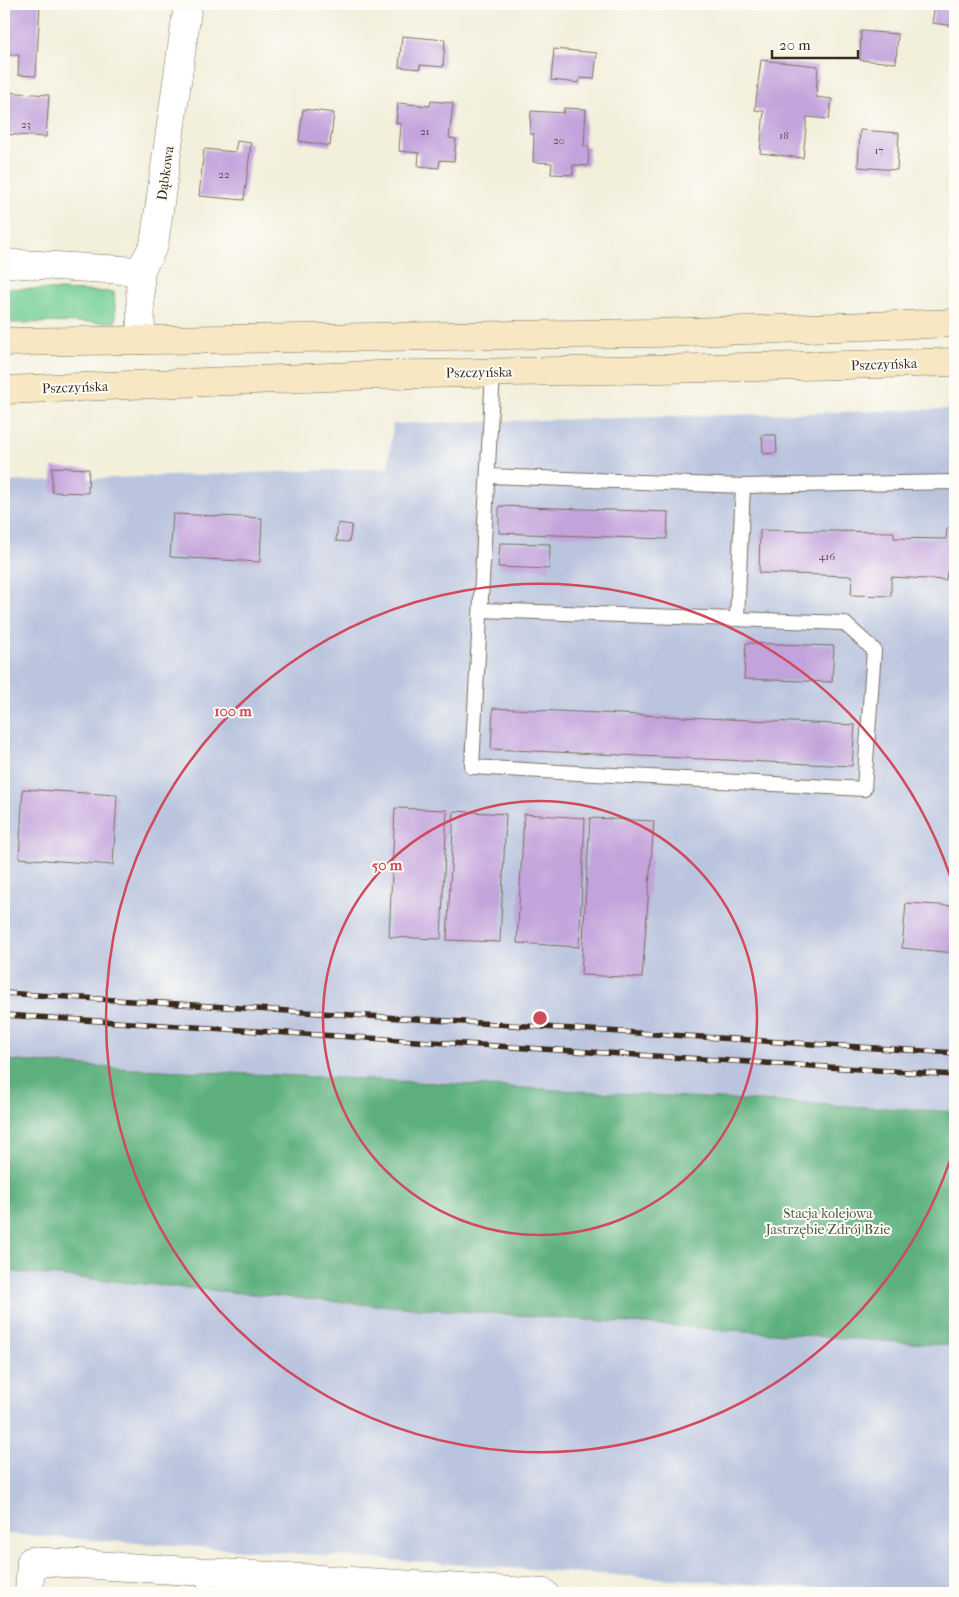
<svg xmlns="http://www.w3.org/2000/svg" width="959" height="1597" viewBox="0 0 959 1597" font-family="'IM FELL French Canon',serif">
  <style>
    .industrial { fill: #bac4de }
    .green { fill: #72cd94; stroke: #567c59 }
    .forest { fill: #5db07e; stroke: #4c6d4e }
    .building { fill: #c2a3db }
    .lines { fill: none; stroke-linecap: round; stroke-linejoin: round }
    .service-casing { stroke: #7b6f60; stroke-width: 16 }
    .minor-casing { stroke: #7b6f60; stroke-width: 29 }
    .secondary-casing { stroke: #7b6f60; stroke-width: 29 }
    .service { stroke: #fff; stroke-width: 14 }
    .minor { stroke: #fff; stroke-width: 28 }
    .secondary { stroke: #f7e8c3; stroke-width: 28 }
    .rail-casing { stroke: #3b2a1e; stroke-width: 5.5 }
    .rail { stroke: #fdfcf7; stroke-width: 4; stroke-dasharray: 11; stroke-linecap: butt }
    .ring { fill: none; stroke: #d1495b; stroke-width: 2.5 }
    .labels { text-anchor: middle; stroke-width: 4; stroke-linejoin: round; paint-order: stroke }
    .number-label { font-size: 11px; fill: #5d484d }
    .street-label { font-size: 14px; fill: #3b2a1e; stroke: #fdfcf7 }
    .park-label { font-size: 14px; fill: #4c5b41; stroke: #fdfcf7 }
    .centre { fill: #d1495b; stroke: #fdfcf7; stroke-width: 2.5 }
    .ring-label { font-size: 15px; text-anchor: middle; font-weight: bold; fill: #d1495b; stroke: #fdfcf7; stroke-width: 4; stroke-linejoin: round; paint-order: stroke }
  </style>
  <rect width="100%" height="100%" fill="#fdfcf7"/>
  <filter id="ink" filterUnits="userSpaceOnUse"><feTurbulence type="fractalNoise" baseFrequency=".02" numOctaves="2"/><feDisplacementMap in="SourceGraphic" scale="10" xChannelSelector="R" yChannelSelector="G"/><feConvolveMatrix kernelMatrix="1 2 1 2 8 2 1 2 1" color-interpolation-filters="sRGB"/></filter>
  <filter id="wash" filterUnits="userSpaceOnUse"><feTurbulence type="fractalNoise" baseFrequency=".0096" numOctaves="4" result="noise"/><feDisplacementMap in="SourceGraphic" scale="20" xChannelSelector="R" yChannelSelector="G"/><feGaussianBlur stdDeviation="1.12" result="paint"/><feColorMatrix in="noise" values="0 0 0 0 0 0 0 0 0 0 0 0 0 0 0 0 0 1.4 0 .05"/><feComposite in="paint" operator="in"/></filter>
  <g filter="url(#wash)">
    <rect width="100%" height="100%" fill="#f2efdb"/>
    <path class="industrial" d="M955,409V1112L343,1078L114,1068L4,1060V482L388,468L393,424Z
      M4,1271L361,1304L955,1346V1593H881L7,1534L4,1590Z"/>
    <path class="green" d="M4,288L114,292L116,322L4,323Z"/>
    <path class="forest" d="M4,1060L114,1068L343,1078L955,1112V1346L361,1304L4,1271Z"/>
    <g id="blocks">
      <path class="building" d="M4,4H40L36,76L18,75L19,55H4Z
        M935,4H955V26L932,23Z
        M861,31L898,34L896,63L860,60Z
        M402,36L445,40L443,67L420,65V69L399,67Z
        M554,49L597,53L594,79L580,78L579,83L551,80Z
        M761,60L818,66L816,97L832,99L829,119L807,117L803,158L760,153L764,111L755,110Z
        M4,92L49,95L46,137L4,134L5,113H4Z
        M431,101L453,103L449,138L456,139L454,161L440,160L439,168L418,166L419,153L399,151L401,124L396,123L398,103L430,106Z
        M564,108L586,109L584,146H589L588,166L573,165V175L551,174L552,163L533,162L534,134H530L531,111L564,113Z
        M303,109L334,113L330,146L299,141Z
        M860,130L899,133L897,170L858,167Z
        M237,141L251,143L244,200L199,196L204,149L235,152Z
        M762,435H776L777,453L763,454Z
        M52,467L89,469L88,493L52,492Z
        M499,506L668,512L667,539L499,533Z
        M173,514L262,518L260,562L170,557Z
        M338,523L352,525L349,542L336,541Z
        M947,528H955V572H947L946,580L891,577V596L851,595L852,576L759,573L760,530L894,532V538L946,539Z
        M500,543L550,544L549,569L498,567Z
        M746,643L834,646L832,682L744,679Z
        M493,708L855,725L852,766L491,749Z
        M23,789L117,795L113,865L19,858Z
        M395,808L447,810L441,939L389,937Z
        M454,811L506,814L500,942L447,940Z
        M524,814L585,818L579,947L517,943Z
        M590,818L654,821L642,978L581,975Z
        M906,903L955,906V953L902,948Z"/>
    </g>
  </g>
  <g filter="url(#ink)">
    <use href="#blocks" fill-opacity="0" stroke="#7b6f60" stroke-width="1"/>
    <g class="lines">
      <defs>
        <path id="service" d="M488,476L743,486
          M481,610L844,623L874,650L864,789L472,767L493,372
          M737,619L743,486L955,482
          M203,1593L210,1572"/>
        <path id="minor" d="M4,263L140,271
          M141,340L140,271L154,245L188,4
          M29,1593L31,1561L544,1593"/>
        <path id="secondary" d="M4,342L655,333L955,323
          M4,390L378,375L846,365L955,362"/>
      </defs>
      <use href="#service" class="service-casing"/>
      <use href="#minor" class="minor-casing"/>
      <use href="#secondary" class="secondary-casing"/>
      <use href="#service" class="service"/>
      <use href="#minor" class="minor"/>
      <use href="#secondary" class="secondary"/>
      <defs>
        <path id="rail" d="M4,993L955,1053
          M4,1015L955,1075"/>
      </defs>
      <use href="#rail" class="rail-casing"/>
      <use href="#rail" class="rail"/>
    </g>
  </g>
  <g class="ring">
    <circle cx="540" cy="1018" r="217"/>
    <path d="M955 1145A434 434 0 1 1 955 891"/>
  </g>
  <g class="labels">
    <g class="number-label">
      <text x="26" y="128">23</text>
      <text x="425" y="135">21</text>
      <text x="784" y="139">18</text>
      <text x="559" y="144">20</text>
      <text x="879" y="154">17</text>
      <text x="224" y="178">22</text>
      <text x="827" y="560">416</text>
    </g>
    <g class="street-label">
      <text transform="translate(165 173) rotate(-82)" y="5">Dąbkowa</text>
      <text transform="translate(884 364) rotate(-2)" y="5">Pszczyńska</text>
      <text transform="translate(479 372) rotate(-1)" y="5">Pszczyńska</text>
      <text transform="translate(75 387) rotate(-2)" y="5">Pszczyńska</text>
    </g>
    <g class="park-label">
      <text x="828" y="1218">Stacja kolejowa<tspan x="828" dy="16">Jastrzębie Zdrój Bzie</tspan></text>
    </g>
  </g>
  <circle cx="540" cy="1018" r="8" class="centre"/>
  <g class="ring-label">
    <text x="233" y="716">100 m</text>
    <text x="387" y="870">50 m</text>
  </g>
  <rect width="959" height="1597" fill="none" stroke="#fdfcf7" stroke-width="20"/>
  <path d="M772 50v8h86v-8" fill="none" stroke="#3b2a1e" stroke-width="2.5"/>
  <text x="779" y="50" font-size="15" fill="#3b2a1e" stroke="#fdfcf7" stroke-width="4" paint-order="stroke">20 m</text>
</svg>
